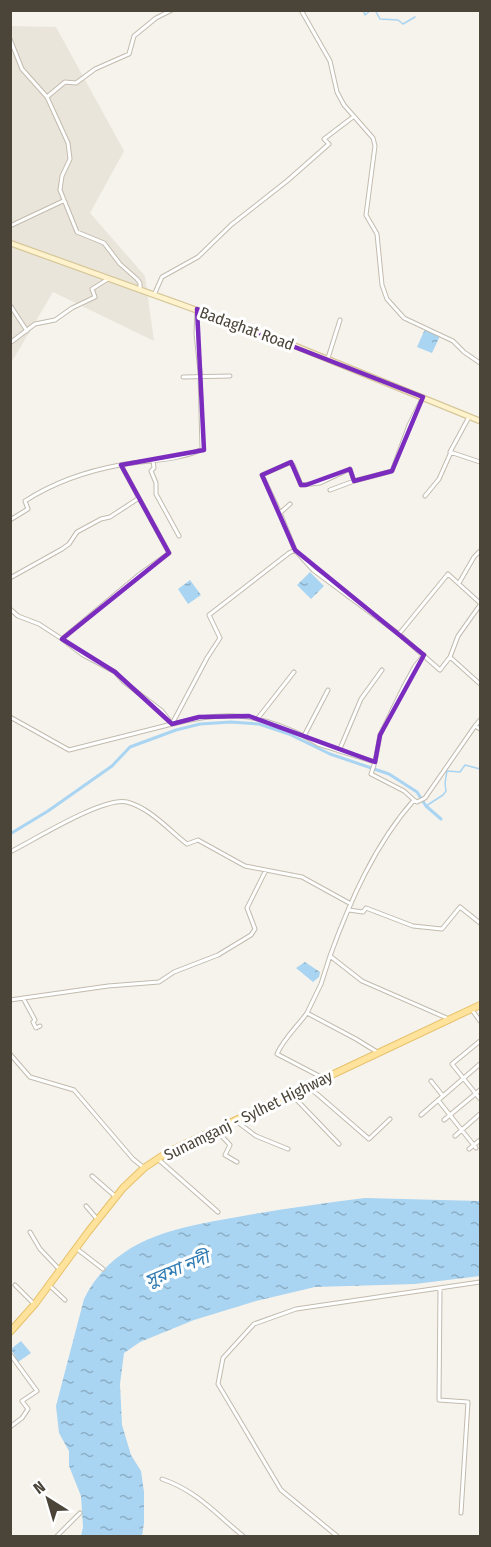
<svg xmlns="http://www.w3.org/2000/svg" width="491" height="1547" viewBox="0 0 491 1547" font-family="'Fira Sans Condensed','Noto Sans Bengali',sans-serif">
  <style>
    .residential { fill: #eae5da }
    .water { fill: url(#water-ripples) }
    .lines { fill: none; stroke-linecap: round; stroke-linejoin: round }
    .stream { stroke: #a9d4f2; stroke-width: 1.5 }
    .canal { stroke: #a9d4f2; stroke-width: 3 }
    .minor-casing { stroke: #c2bbae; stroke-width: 5 }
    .secondary-casing { stroke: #d6c79b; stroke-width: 7 }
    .primary-casing { stroke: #e6c16a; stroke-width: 8 }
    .minor { stroke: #fff; stroke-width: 3 }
    .secondary { stroke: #fff3cd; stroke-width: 4.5 }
    .primary { stroke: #ffe39c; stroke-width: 6 }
    .marked { fill: none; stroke: #7b2cbf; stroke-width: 4.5; stroke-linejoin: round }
    .labels { text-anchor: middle; stroke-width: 6; stroke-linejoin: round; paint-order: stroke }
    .street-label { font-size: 16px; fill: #4b4439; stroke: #fff }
    .water-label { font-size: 18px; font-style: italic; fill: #2e7ab2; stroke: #fff }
  </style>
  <defs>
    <pattern id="water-ripples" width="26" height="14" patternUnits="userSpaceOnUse" patternTransform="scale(1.5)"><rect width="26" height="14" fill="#a9d4f2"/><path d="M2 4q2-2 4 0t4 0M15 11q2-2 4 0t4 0" fill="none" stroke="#8caec5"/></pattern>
  </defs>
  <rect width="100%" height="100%" fill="#f6f3ec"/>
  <path class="residential" d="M11,26L56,27L124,151L90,213L145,276L154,341L53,292L11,363Z"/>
  <path class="water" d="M425,329L440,336L432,353L417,347Z
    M310,572L324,586L311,599L297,585Z
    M190,580L201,595L188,604L178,589Z
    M305,962L320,972L319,977L313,982L296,968Z
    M365,1198L480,1201V1276L415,1284L315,1287L256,1301L194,1320L140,1342L124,1353L120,1384L122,1425L131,1455L141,1471L144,1492V1523L142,1536H81L83,1527L81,1496L69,1466V1451L59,1433L56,1406L84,1299C115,1236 180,1227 243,1216C283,1209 324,1203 365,1198Z
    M21,1341L31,1353L18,1362L11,1349Z"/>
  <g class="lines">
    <path class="stream" d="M363,10L365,15L371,10
      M375,10L380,19L398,20L403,24L415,17
      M426,806L443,795L446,791L445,783L447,771L460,772L465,765L480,769"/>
    <path class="canal" d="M10,834L48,811L112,766L130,747L176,730L200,724L231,722L259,724L289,734L330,754L389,774L417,792L426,806L441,819"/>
    <defs>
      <path id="minor" d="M301,10L330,61L337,92L344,105L373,138L375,146L366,215L377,234L382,285L387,299L404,318L453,341L464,352L480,363
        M10,39L22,69L47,97L68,143L70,159L62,176L60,190L77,232L104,243L120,264L137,279L140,283V289
        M47,97L65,82L76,83L95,69L129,54L134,36L156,18L172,10
        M10,226L63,201L65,202
        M154,295L162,277L198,257L231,225L287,181L329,144L324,139L353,117
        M10,305L27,331
        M10,343L35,324L55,320L72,308L95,297L92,289L108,279
        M328,358L340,320
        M183,377L230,376
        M469,417L450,452L480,462
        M153,460L154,468L151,471L156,483V494L179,536
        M330,490L354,481L392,471L409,425L423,397
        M425,496L439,479L451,452
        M290,504L280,513L295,550L289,553L209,615L220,638L207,658L172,724C225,711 254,712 304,736
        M280,513L262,475L289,463L293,465L301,485L320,483L350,469L354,481
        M10,520L28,509L25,501C53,483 87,471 120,465C145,460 180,461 202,449L200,372L196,333L197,311
        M295,550L313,570L399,634L440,670L450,657L480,684
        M10,578L62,549L69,544L77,532L101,519L110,517L139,498
        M459,583L474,557L480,551
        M10,609L18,616L39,624L62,639L140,574L169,553L121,465
        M399,634L448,574L480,603
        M450,657L458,636L480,605
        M328,690L304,736L318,744L375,762L371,774L404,791L414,800C375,844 350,901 330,956L362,981L449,1019
        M10,717L69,750L172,724L162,711L124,682L115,672L83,655L62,639
        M258,718L294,672
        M475,726L480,720
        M339,751L361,699L382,670
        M375,762L380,735L403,688L415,666L424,655
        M414,800L417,802L425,798L475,726L480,729
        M10,852C34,840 104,796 127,802C150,808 169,830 187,844L198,840L245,866L302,877L351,904
        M349,910L363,912L366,908L413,926L442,929L460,907L480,923
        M330,956L321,984L307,1013L356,1039L377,1052
        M23,998L35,1020L33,1022L36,1028L40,1026
        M10,1000L108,986L159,982L174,972L218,955L251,935L255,929L247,908L266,870
        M472,1010L480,1021
        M307,1013C297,1027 284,1038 277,1054L323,1078
        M480,1041L452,1064L480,1099
        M10,1054L30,1077L74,1090L133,1159L143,1167
        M431,1081L443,1096
        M308,1088L317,1094L369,1139L390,1119
        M292,1095L339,1144
        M438,1100L476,1148
        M421,1115L480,1064
        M444,1120L480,1090
        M236,1121L256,1136L288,1149
        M216,1130L230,1145L225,1155L237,1162
        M455,1136L480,1114
        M469,1149L480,1140
        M159,1160L218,1212
        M92,1176L116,1197
        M86,1206L98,1220
        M30,1232L40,1249L59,1269
        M77,1249L103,1269
        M15,1285L33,1303
        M49,1285L65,1300
        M440,1289L439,1400L468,1402L461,1513
        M10,1354L37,1391L22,1401L28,1409L22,1418L10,1427
        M162,1479C197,1491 215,1513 243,1536
        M57,1536L80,1513
        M337,1536L281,1490L218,1384L223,1358L254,1324L296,1309L480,1282"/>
      <path id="secondary" d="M10,243L288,343L480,421"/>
      <path id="primary" d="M10,1332L35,1304L88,1232L123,1188L144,1168L168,1152L480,1005"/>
    </defs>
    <use href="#minor" class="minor-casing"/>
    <use href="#secondary" class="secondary-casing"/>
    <use href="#primary" class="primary-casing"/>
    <use href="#minor" class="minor"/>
    <use href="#secondary" class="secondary"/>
    <use href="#primary" class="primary"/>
  </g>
  <path class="marked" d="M197,309L423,397L392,471L354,481L350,469L306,485H301L291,462L262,475L295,550L424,655L380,735L375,762L249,716L199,717L172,724L115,672L62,639L169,553L121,465L204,450Z"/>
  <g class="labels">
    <g class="street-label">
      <text transform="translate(247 328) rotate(20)" y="6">Badaghat Road</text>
      <text transform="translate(248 1115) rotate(-26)" y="6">Sunamganj - Sylhet Highway</text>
    </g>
    <g class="water-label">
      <text transform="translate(177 1269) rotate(-22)" y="6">সুরমা নদী</text>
    </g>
  </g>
  <rect width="491" height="1547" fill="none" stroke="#4b4439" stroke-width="24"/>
  <g transform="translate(48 1499) rotate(323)" stroke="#ffffff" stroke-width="4.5" paint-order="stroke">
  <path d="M0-4.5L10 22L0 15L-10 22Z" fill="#4b4439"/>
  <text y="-9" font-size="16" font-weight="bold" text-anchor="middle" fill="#4b4439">N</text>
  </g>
</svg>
